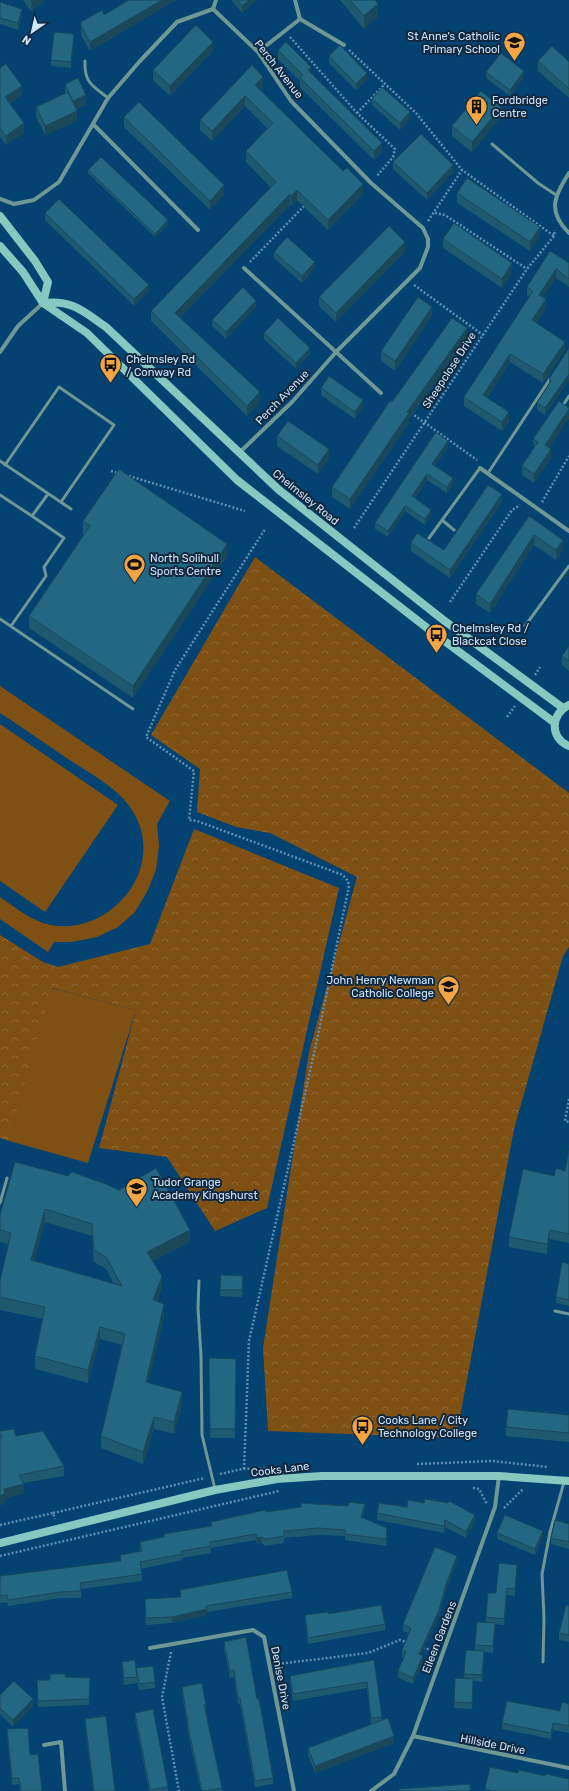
<svg xmlns="http://www.w3.org/2000/svg" width="569" height="1791" viewBox="0 0 569 1791" font-family="Rubik,sans-serif">
  <style>
    .green { fill: #7f5013 }
    .park { fill: url(#park-crowns) }
    .lines { fill: none; stroke-linecap: round; stroke-linejoin: round }
    .path { stroke: #628eb2; stroke-width: 2.5; stroke-dasharray: 2 2; stroke-linecap: butt }
    .lane { stroke: #6f9793; stroke-width: 3 }
    .street { stroke: #6f9793; stroke-width: 4 }
    .secondary { stroke: #87c8c1; stroke-width: 8 }
    .wall { fill: #1f5970; fill-rule: evenodd }
    .shaded-wall { fill: #19485b }
    .building { fill: #246782; stroke: #19485b; fill-rule: evenodd }
    .labels { text-anchor: middle; stroke-width: 4; stroke-linejoin: round; paint-order: stroke }
    .poi-label { font-size: 11px; fill: #cde4fb; stroke: #11283e; text-anchor: start }
    .street-label { font-size: 11px; fill: #cde4fb; stroke: #11283e }
  </style>
  <defs>
    <pattern id="park-crowns" width="20" height="18" patternUnits="userSpaceOnUse"><rect width="20" height="18" fill="#7f5013"/><path d="M2 6a3 3 0 1 1 6 0M12 15a3 3 0 1 1 6 0" fill="none" stroke="#906936"/></pattern>
  </defs>
  <rect width="100%" height="100%" fill="#034271"/>
  <path class="green" d="M0,686L170,801L157,824L159,846L156,870L147,892L135,912L118,927L97,937L72,942H54L48,952L0,919V897C15,907 31,921 50,925C108,936 164,873 136,817C123,790 92,775 68,759C45,743 23,728 0,713Z
    M0,724L118,805L45,912L0,881Z
    M51,988L136,1010L88,1163L9,1141Z"/>
  <path class="park" d="M255,557L569,793V947L563,956L514,1129L456,1438L268,1431L263,1348L309,1052L357,877L270,833L236,827L197,812L200,769L151,735Z
    M194,829L339,888L267,1208L215,1231L167,1157L99,1148L136,1010L52,988L9,1141L0,1138V935L43,962L58,967L150,944Z"/>
  <g class="lines">
    <path class="path" d="M290,37L357,113L395,149L393,157L377,176
      M349,50L416,113L462,170L554,236
      M357,113L385,84
      M435,213L445,215L527,269
      M428,221L462,170
      M250,262L305,205
      M414,285L483,335
      M411,413L477,460
      M111,471L118,473
      M129,476L245,511
      M542,502L569,456
      M354,528L527,269L554,236L555,230
      M450,602L512,510L520,505
      M535,675L540,667
      M507,717L515,706
      M569,1099L565,1121L569,1122
      M417,1464L492,1461L548,1467
      M244,1469L249,1341L317,1040L349,886L348,881L343,875L197,821L189,820L194,771L146,737L175,670L265,529
      M220,1474L242,1469L268,1468
      M473,1488L479,1489L487,1504
      M504,1508L523,1489
      M53,1513L205,1478
      M0,1525L53,1513L55,1519
      M0,1556L279,1491
      M423,1647L435,1652
      M171,1652L162,1697L179,1791
      M278,1664L368,1653L400,1640L409,1643"/>
    <path class="lane" d="M85,61C84,83 93,86 108,98
      M492,144L538,183L556,195
      M562,407L569,396
      M0,461L71,509
      M5,465L59,387L114,425L61,502
      M488,473L550,379
      M0,495L32,516L48,494
      M442,520L454,530
      M429,538L480,468
      M0,619L133,709
      M11,626L46,576L44,567L64,538L32,516
      M525,626L569,566
      M0,1203L7,1178
      M199,1281L198,1308L201,1356L202,1435L215,1489
      M555,1311L569,1314
      M543,1662L544,1618L542,1574L550,1532L564,1482"/>
    <path class="street" d="M213,9L216,0
      M300,19L344,45
      M258,52L300,19L295,0
      M94,125L198,230
      M569,173C554,196 547,211 569,233
      M0,199L14,204L34,200L59,182L108,98L140,61L177,22L213,9L258,52L291,101L371,183L423,228L428,239V247L420,268L337,351L292,402L239,453
      M244,268L381,393
      M0,352L18,326L43,303
      M480,468L569,531
      M150,1648L253,1630L264,1637L294,1791
      M413,1736L569,1768
      M44,1745L61,1742L65,1791
      M371,1791L394,1774L413,1736L495,1507L499,1476"/>
    <path class="secondary" d="M0,216L35,261L48,282L43,303C73,300 83,311 106,327L279,490L442,619L563,708
      M0,246L23,272L43,303L87,333L237,480L431,631L555,723
      M569,705C551,713 549,738 569,746
      M0,1543L215,1490L277,1479L322,1476H499L569,1481"/>
  </g>
  <path class="wall" d="M23,0H44V2L31,11Z
    M129,0H176L90,51L81,35V22L104,15Z
    M232,0H257L242,13L232,1Z
    M340,0H375L378,17L364,29Z
    M0,2L22,16L18,30L0,24Z
    M74,41L71,68L51,66V60Z
    M278,50L311,73L382,152L374,160L300,87V81L278,59Z
    M213,51L170,96L153,80V70Z
    M329,56L367,80L356,90L329,63Z
    M538,61L569,62V98L538,71Z
    M252,65L263,88L261,90L363,194L328,230L297,200L291,206L290,205L180,318L260,402L247,416L151,321V311L271,188L246,162V151L267,128L245,106L212,141L200,130V120Z
    M0,68L22,95L10,104L24,133L6,145L0,137Z
    M486,72L524,77L510,96L486,78Z
    M65,84L86,105L76,109L77,121L45,135L36,117V107L65,94Z
    M372,99L410,118L400,130L372,105Z
    M124,117L224,195L210,210L124,127Z
    M501,117L472,152L452,136V126Z
    M393,162L453,172L427,200L393,169Z
    M88,170L168,224L155,237L88,173Z
    M457,193L540,236L530,251L457,203Z
    M45,213L149,291L134,306L45,220Z
    M443,239L512,273L502,288L443,248Z
    M550,251L569,263V287L556,278L543,297L546,308L536,323L565,350L543,383L510,362L487,398L509,421L502,431L464,406V397L529,297L527,296V287Z
    M274,252L315,268L302,283L274,258Z
    M405,252L336,322L319,306V297Z
    M256,307L226,339L212,326V320Z
    M432,316L395,371L381,361V351Z
    M264,333L310,354L296,369L264,339Z
    M467,338L409,419V423L350,509L332,497V487L392,402Z
    M569,348L545,415L537,410V403L549,385V379Z
    M321,388L363,406L355,419L321,395Z
    M277,436L329,459L318,474L277,446Z
    M533,439L549,448L551,458L534,483L522,475V466L534,448Z
    M448,447L435,466L453,484L447,493L427,480L415,498L431,516L425,525L405,511L388,537L375,529V523Z
    M502,502L450,578L411,551V543L444,550Z
    M529,516L563,550L556,560L534,545L490,613L476,604V594Z
    M83,521L227,556L133,698L29,628V616L84,534H83Z
    M569,646V671L562,665V656Z
    M569,1150V1243L550,1239L547,1254L509,1247V1237L554,1176L565,1171Z
    M15,1162L190,1242L153,1261L162,1288L157,1302L164,1317L148,1383L182,1405L174,1434L154,1429L143,1464L101,1448V1436L122,1345L100,1339L88,1383L35,1369V1356L43,1319L0,1310V1281L9,1244L0,1242V1215ZM45,1222L92,1236L94,1262L106,1269L114,1284L34,1261Z
    M569,1264V1306L556,1303V1297Z
    M221,1275L243,1276L242,1297L220,1296Z
    M209,1358L236,1359L235,1438H210Z
    M569,1415V1442L506,1436V1427Z
    M0,1431L16,1436L64,1466V1476L23,1483L24,1493L5,1499V1504L0,1505Z
    M365,1510L363,1518L387,1534L386,1546L345,1540V1536L318,1535L284,1538V1543L265,1546L262,1543L257,1544L256,1540L211,1548V1553L182,1558V1560L141,1569L142,1574V1581L81,1589V1598H61L8,1606L7,1602L0,1603V1576L120,1561V1555L140,1552V1542L164,1537V1534L211,1526V1522L266,1512Z
    M377,1513L475,1522L466,1538L445,1527L444,1533L377,1520Z
    M569,1524V1549L551,1544V1538Z
    M497,1533L543,1537L535,1555L497,1539Z
    M457,1563L446,1590L439,1616L421,1655L423,1662L413,1684L398,1678V1671L404,1658L402,1657V1650L409,1633L403,1631V1624Z
    M517,1572L515,1596L507,1595L504,1625L495,1624L493,1653L484,1652L482,1682L473,1681L472,1709L454,1708V1702L464,1679V1674L475,1650V1645L486,1622V1617L496,1593Z
    M180,1590L292,1592V1598L207,1612V1615L172,1623L146,1625L145,1599L180,1597Z
    M569,1606V1642L559,1640V1633Z
    M328,1614L385,1624V1630L308,1644L305,1621V1615Z
    M224,1642L257,1699L273,1778V1784L255,1787L240,1704H238L234,1677L230,1678L224,1648Z
    M374,1660L382,1720L394,1743L315,1773L308,1755V1748L371,1725L367,1688L293,1701L290,1682V1676Z
    M122,1662L136,1668L155,1682V1688L139,1690L137,1682V1683L124,1685L122,1669Z
    M65,1677L90,1678L89,1705L38,1707L37,1687L50,1680Z
    M182,1687L206,1705V1712L222,1788V1791H201L190,1743L182,1693Z
    M0,1695L33,1706L13,1727L0,1714Z
    M569,1704V1733L553,1730L551,1739L502,1729V1723L560,1711Z
    M135,1713L168,1787V1791H149L135,1719Z
    M85,1719L115,1791H93L85,1725Z
    M7,1729L30,1755L42,1791H20L19,1784L12,1785L7,1735Z"/>
  <path class="shaded-wall" d="M31,0H44V2L31,11Z
    M162,0H176L90,51V42Z
    M249,0H257L242,13V6Z
    M378,4V17L364,29V16Z
    M22,9V16L18,30V23Z
    M74,34V41L71,68V62Z
    M213,42V51L170,96V86Z
    M311,67V76L308,70Z
    M524,71V77L510,96V90Z
    M367,73V80L356,90V84Z
    M263,77V88L255,95V85Z
    M22,86V95L5,107V97Z
    M86,95V105L73,110V101Z
    M245,96V106L212,141V131Z
    M501,107V117L472,152V142Z
    M77,111V121L45,135V126Z
    M410,112V118L400,130V123Z
    M24,123V133L6,145V136Z
    M382,143V152L374,160V151Z
    M453,165V172L427,200V193Z
    M363,184V194L328,230V220Z
    M224,185V195L210,210V201Z
    M297,190V200L291,206V196Z
    M290,194V205L175,323V313Z
    M168,220V224L155,237V234Z
    M540,227V236L530,251V242Z
    M405,242V252L336,322V313Z
    M315,262V268L302,283V276Z
    M512,263V273L502,288V279Z
    M556,269V278L539,303V295Z
    M149,285V291L134,306V299Z
    M546,299V308L532,329V320Z
    M256,301V307L226,339V332Z
    M432,307V316L395,371V361Z
    M467,328V338L409,419V423L350,509V499L407,412Z
    M565,342V350L543,383V374Z
    M310,348V354L296,369V363Z
    M510,354V362L483,404V395Z
    M569,374V381L545,415V408Z
    M260,392V402L247,416V406Z
    M363,400V406L355,419V412Z
    M569,409V419L545,454V445Z
    M509,412V421L502,431V422Z
    M448,441V447L432,470V464Z
    M329,449V459L318,474V465Z
    M551,449V458L534,483V474Z
    M427,474V480L412,502V496Z
    M453,478V484L447,493V487Z
    M502,494V502L450,578V570Z
    M405,506V511L388,537V531Z
    M431,510V516L425,525V519Z
    M534,535V545L490,613V604Z
    M563,540V550L556,560V550Z
    M227,544V556L133,698V686Z
    M45,1209V1222L31,1272V1260Z
    M190,1230V1242L147,1264V1252Z
    M550,1230V1239L547,1254V1244Z
    M162,1276V1288L153,1313V1300Z
    M164,1304V1317L146,1394V1382Z
    M100,1327V1339L88,1383V1370Z
    M182,1392V1405L174,1434V1422Z
    M154,1417V1429L143,1464V1452Z
    M24,1484V1493L5,1499V1504L0,1505V1496L4,1489Z
    M365,1504V1510L361,1524V1517Z
    M475,1515V1522L466,1538V1532Z
    M445,1520V1527L444,1533V1526Z
    M387,1528V1534L386,1546V1539Z
    M543,1531V1537L535,1555V1549Z
    M262,1537V1543L257,1544V1538Z
    M457,1556V1563L446,1590L439,1616L419,1660V1654Z
    M517,1565V1572L515,1596V1589Z
    M507,1588V1595L504,1625V1619Z
    M207,1609V1615L172,1623V1617Z
    M495,1623V1629L493,1653V1646Z
    M484,1651V1658L482,1682V1675Z
    M423,1656V1662L413,1684V1678Z
    M33,1699V1706L13,1727V1720Z
    M553,1723V1730L551,1739V1733Z
    M394,1736V1743L315,1773V1766Z"/>
  <path class="building" d="M129,0H162L90,42L81,26V22L102,10L104,15Z
    M237,0H249L242,6Z
    M350,0H375L378,4L364,16Z
    M0,2L22,9L18,23L0,18Z
    M196,25L213,42L170,86L153,70Z
    M54,32L74,34L71,62L51,60Z
    M286,42L311,67L308,70L382,143L374,151L300,78L303,75L278,50Z
    M340,45L367,73L356,84L329,56Z
    M552,46L569,62V89L538,61Z
    M501,53L524,71L510,90L486,72Z
    M6,64L22,86L5,97L24,123L6,136L0,128V68Z
    M252,65L263,77L255,85L343,171L347,168L363,184L328,220L297,190L291,196L290,194L175,313L260,392L247,406L151,311L276,182L246,151L273,123L245,96L212,131L200,120Z
    M78,78L86,95L73,101L65,84Z
    M382,87L410,112L400,123L372,99Z
    M481,91L501,107L472,142L452,126Z
    M68,92L77,111L45,126L36,107Z
    M139,102L224,185L210,201L124,117Z
    M421,134L453,165L427,193L393,162Z
    M101,157L168,220L155,234L88,170Z
    M467,178L540,227L530,242L457,193Z
    M59,199L149,285L134,299L45,213Z
    M454,223L512,263L502,279L443,239Z
    M389,226L405,242L336,313L319,297Z
    M287,237L315,262L302,276L274,252Z
    M550,251L569,263V279L556,269L539,295L546,299L532,320L565,342L543,374L510,354L483,395L509,412L502,422L464,397L533,291L527,287Z
    M243,287L256,301L226,332L212,320Z
    M418,297L432,307L395,361L381,351Z
    M278,318L310,348L296,363L264,333Z
    M452,318L467,328L407,412L409,413L350,499L332,487L390,401L392,402Z
    M569,348V374L545,408L537,403L551,381L549,379Z
    M329,376L363,400L355,412L321,388Z
    M559,401L569,408V409L545,445L551,449L534,474L522,466L538,442L533,439Z
    M288,421L329,449L318,465L277,436Z
    M436,432L448,441L432,464L453,478L447,487L427,474L412,496L431,510L425,519L405,506L388,531L375,523Z
    M119,469L227,544L133,686L29,616L90,526L83,521Z
    M488,485L502,494L450,570L411,543L417,533L444,550Z
    M529,516L563,540L556,550L534,535L490,604L476,594Z
    M569,646V661L562,656Z
    M569,1150V1234L550,1230L547,1244L509,1237L523,1169L554,1176L556,1168L565,1171Z
    M15,1162L68,1176L72,1172L106,1184L119,1190L156,1168L190,1230L147,1252L162,1276L153,1300L164,1304L146,1382L182,1392L174,1422L154,1417L143,1452L101,1436L125,1334L100,1327L88,1370L35,1356L45,1307L0,1297V1281L11,1233L0,1230V1215ZM45,1209L92,1224L94,1250L106,1257L122,1286L31,1260Z
    M562,1262L569,1264V1300L556,1297Z
    M221,1275L243,1276L242,1290H220Z
    M209,1358L236,1359L235,1429H210Z
    M508,1409L569,1415V1433L506,1427Z
    M14,1429L16,1436L43,1431L64,1466L19,1475L24,1484L4,1489L5,1494L0,1496V1439L2,1438L0,1434V1431Z
    M425,1499L448,1503L449,1501L475,1515L466,1532L445,1520L444,1526L377,1513L379,1503L407,1507L408,1500L424,1503Z
    M349,1502L365,1504L361,1517L387,1528L386,1539L345,1534V1530L318,1528L284,1531V1536L265,1539L262,1537L257,1538L256,1534L210,1542L211,1546L181,1551L182,1554L140,1562L142,1574L80,1583L81,1591L61,1592L8,1600L7,1595L0,1596V1576L121,1561L120,1555L142,1551L140,1542L164,1537V1534L212,1526L211,1522L265,1510L266,1512L301,1507V1503L348,1506Z
    M505,1515L543,1531L535,1549L497,1533Z
    M555,1520L569,1524V1542L551,1538Z
    M435,1547L457,1556L446,1584L439,1610L419,1654L423,1656L413,1678L398,1671L406,1652L402,1650L411,1628L403,1624Z
    M499,1563L517,1565L515,1589L507,1588L504,1619L486,1617L488,1593H496Z
    M287,1570L292,1592L206,1606L207,1609L172,1617L146,1618L145,1599L181,1597L180,1590Z
    M381,1605L385,1624L308,1638L305,1615L328,1612V1614Z
    M566,1605L569,1606V1635L559,1633Z
    M477,1622L495,1623L493,1646L475,1645Z
    M246,1637L257,1699H259L264,1726L273,1778L255,1781L240,1698H238L234,1670L230,1671L224,1642Z
    M466,1650L484,1651L482,1675L464,1674Z
    M135,1660L137,1677L124,1678L122,1662Z
    M374,1660L382,1717L371,1718L367,1682L293,1694L290,1676Z
    M153,1666L155,1682L139,1684L136,1668Z
    M50,1674H65V1677L90,1678L89,1699L38,1701L37,1680H50Z
    M455,1678L473,1679L472,1703L454,1702Z
    M14,1681L33,1699L13,1720L0,1708V1695Z
    M202,1683L206,1705H204L222,1788L203,1791H202L190,1736L182,1687Z
    M507,1701L560,1711L562,1702L569,1704V1726L553,1723L551,1733L502,1723Z
    M153,1709L168,1787L150,1790L135,1713Z
    M106,1716L115,1791H94L85,1719Z
    M388,1718L394,1736L315,1766L308,1748Z
    M28,1728L30,1755L38,1754L42,1791H21L19,1778H12L7,1729Z
    M490,1767L518,1773L519,1770L545,1776L546,1774L569,1779V1791H492L485,1789Z
    M470,1784V1791H399V1789Z"/>
  <defs>
    <symbol id="school-pin" viewBox="-11 -11 22 30"><path d="M0 17L-7.5 6A9.5 9.5 0 1 1 7.5 6Z" fill="#f3a443" stroke="#11283e"/><path d="M0-5L7-2L0 1L-7-2ZM-4 1L0 2.5L4 1V4Q0 6-4 4Z" fill="#111"/></symbol>
    <symbol id="building-pin" viewBox="-11 -11 22 30"><path d="M0 17L-7.5 6A9.5 9.5 0 1 1 7.5 6Z" fill="#f3a443" stroke="#11283e"/><path d="M-4-6H4V6H1V3H-1V6H-4ZM-2.5-4.3h1.7v1.8h-1.7ZM.8-4.3h1.7v1.8H.8ZM-2.5-1h1.7V.8h-1.7ZM.8-1h1.7V.8H.8Z" fill="#111"/></symbol>
    <symbol id="bus-pin" viewBox="-11 -11 22 30"><path d="M0 17L-7.5 6A9.5 9.5 0 1 1 7.5 6Z" fill="#f3a443" stroke="#11283e"/><path d="M-5-6H5V4H4V6H2V4H-2V6H-4V4H-5ZM-3.5-4V0h7V-4ZM-3.5 1.2v1.5H-2V1.2ZM2 1.2v1.5H3.5V1.2Z" fill="#111"/></symbol>
    <symbol id="stadium-pin" viewBox="-11 -11 22 30"><path d="M0 17L-7.5 6A9.5 9.5 0 1 1 7.5 6Z" fill="#f3a443" stroke="#11283e"/><path d="M0-5a6.5 5 0 1 0 0 10a6.5 5 0 1 0 0-10ZM-3.5-1.8h7v3.6h-7Z" fill="#111"/></symbol>
  </defs>
  <g fill-rule="evenodd">
    <use href="#school-pin" x="502" y="30" width="25" height="34"/>
    <use href="#building-pin" x="464" y="94" width="25" height="34"/>
    <use href="#bus-pin" x="98" y="352" width="25" height="34"/>
    <use href="#stadium-pin" x="122" y="552" width="25" height="34"/>
    <use href="#bus-pin" x="424" y="622" width="25" height="34"/>
    <use href="#school-pin" x="436" y="974" width="25" height="34"/>
    <use href="#school-pin" x="124" y="1176" width="25" height="34"/>
    <use href="#bus-pin" x="350" y="1414" width="25" height="34"/>
  </g>
  <g class="labels">
    <g class="poi-label">
      <text x="500" y="40" text-anchor="end">St Anne's Catholic<tspan x="500" dy="13">Primary School</tspan></text>
      <text x="492" y="104">Fordbridge<tspan x="492" dy="13">Centre</tspan></text>
      <text x="126" y="363">Chelmsley Rd<tspan x="126" dy="13">/ Conway Rd</tspan></text>
      <text x="150" y="562">North Solihull<tspan x="150" dy="13">Sports Centre</tspan></text>
      <text x="452" y="632">Chelmsley Rd /<tspan x="452" dy="13">Blackcat Close</tspan></text>
      <text x="434" y="984" text-anchor="end">John Henry Newman<tspan x="434" dy="13">Catholic College</tspan></text>
      <text x="152" y="1186">Tudor Grange<tspan x="152" dy="13">Academy Kingshurst</tspan></text>
      <text x="378" y="1424">Cooks Lane / City<tspan x="378" dy="13">Technology College</tspan></text>
    </g>
    <g class="street-label">
      <text transform="translate(279 69) rotate(52)" y="4">Perch Avenue</text>
      <text transform="translate(449 370) rotate(-57)" y="4">Sheepclose Drive</text>
      <text transform="translate(282 397) rotate(-46)" y="4">Perch Avenue</text>
      <text transform="translate(306 497) rotate(39)" y="4">Chelmsley Road</text>
      <text transform="translate(280 1469) rotate(-7)" y="4">Cooks Lane</text>
      <text transform="translate(439 1637) rotate(-69)" y="4">Eileen Gardens</text>
      <text transform="translate(281 1678) rotate(79)" y="4">Denise Drive</text>
      <text transform="translate(493 1744) rotate(11)" y="4">Hillside Drive</text>
    </g>
  </g>
  <g transform="translate(32 32) rotate(214)" stroke="#11283e" stroke-width="3" paint-order="stroke">
  <path d="M0-3L7 15L0 10L-7 15Z" fill="#cde4fb"/>
  <text y="-6" font-size="11" font-weight="bold" text-anchor="middle" fill="#cde4fb">N</text>
  </g>
</svg>
